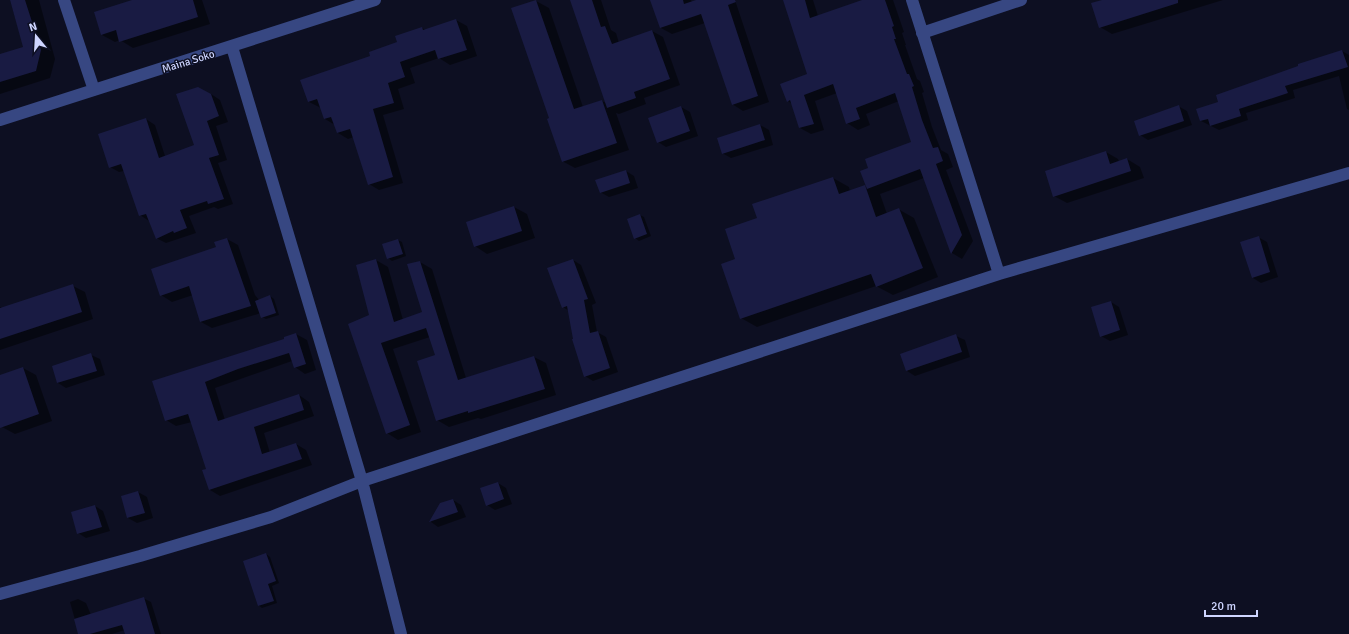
<svg xmlns="http://www.w3.org/2000/svg" width="1349" height="634" viewBox="0 0 1349 634" font-family="Signika,sans-serif">
  <style>
    .shadow { fill: #0007 }
    .building { fill: #191b43 }
    .lines { fill: none; stroke-linecap: round; stroke-linejoin: round }
    .minor { stroke: #374782; stroke-width: 12 }
    .labels { text-anchor: middle; stroke-width: 3; stroke-linejoin: round; paint-order: stroke }
    .street-label { font-size: 11px; fill: #ced5ff; stroke: #0d0f22 }
  </style>
  <rect width="100%" height="100%" fill="#0d0f22"/>
  <path class="shadow" d="M10,0H39L55,59L50,78L0,94V55L24,48Z
    M135,0H202L210,24L133,48L120,40L115,42L102,35Z
    M571,0H601L611,30L616,33L619,43L652,31L663,37L680,85L644,98L646,104L619,114L616,113L629,150L575,168L562,161L551,119L536,1L549,8L583,107L602,101L606,103Z
    M651,0H691L692,2L700,0H735L769,102L743,111L732,104L705,23L672,34L661,28Z
    M784,0H813L818,16L865,0H893L904,32L902,33L906,45H905L917,79L920,81L924,92L922,93L932,127L941,150L948,154L953,167L946,170L973,241L962,259L952,253L924,178L880,194L887,214L898,209L914,218L938,277L893,295L876,286L757,327L741,318L737,260L758,219L833,178L849,187L850,191L864,186L868,188L912,143L899,101L866,114L870,125L858,130L847,123L837,93L815,101L824,130L811,134L800,128L792,104L788,101L808,74Z
    M1105,0H1223L1112,34L1100,27Z
    M456,20L467,26L477,56L450,65L439,58L410,68L415,83L398,89L404,109L383,115L403,183L379,190L369,184L354,137L348,139L338,133L335,125L325,119L321,108L309,102L302,80L372,57L422,28L426,30Z
    M1342,51L1349,55V110L1347,109L1339,76L1293,90L1295,98L1246,113L1248,120L1219,130L1201,121L1219,102Z
    M211,94L220,100L228,122L216,126L227,160L218,163L233,204L218,209L214,207L189,216L196,233L166,243L156,238L149,221L140,215L124,171L119,172L110,167L146,119L155,125L165,156L196,146Z
    M1178,106L1187,111L1192,125L1148,140L1140,135Z
    M681,107L690,112L698,136L666,147L658,142Z
    M760,125L769,130L773,145L731,158L722,153Z
    M1106,152L1118,159L1119,162L1127,159L1140,167L1144,178L1067,203L1054,196Z
    M626,171L634,176L638,188L609,197L600,192Z
    M514,207L527,214L535,238L487,254L475,246Z
    M640,215L644,217L651,236L639,241L635,238Z
    M1258,237L1267,242L1278,277L1261,283L1253,278Z
    M227,239L238,245L255,295L259,300L270,296L274,299L279,315L266,319L262,317L261,313L212,328L201,322L193,295L172,302L161,295Z
    M398,240L402,242L406,256L392,261L388,258Z
    M376,260L388,267L403,320L423,313L420,262L432,269L466,378L534,357L546,363L556,395L481,419L478,418L449,427L437,420L436,355L430,337L393,349L421,432L398,440L387,433L370,315Z
    M573,260L581,265L596,303L592,305L597,332L606,337L618,372L593,381L585,376L574,339L569,311L563,307Z
    M73,286L85,292L93,319L0,350V307L3,308Z
    M1111,302L1119,307L1128,335L1110,341L1101,336Z
    M296,334L307,340L316,370L305,374L295,367L292,361L215,388L225,420L299,395L309,402L314,416L264,433L270,453L296,444L306,450L312,465L220,496L210,490L207,469L192,422L176,426L166,420L153,382L286,340Z
    M956,336L965,340L970,357L915,376L907,371Z
    M91,355L100,359L105,375L66,388L58,383L53,367Z
    M23,368L36,375L52,421L15,434L2,427L0,420V376Z
    M498,483L506,488L512,504L495,510L487,505Z
    M138,492L147,497L153,518L137,523L128,518L122,496Z
    M453,500L461,505L466,517L438,527L431,522L441,504Z
    M95,506L103,511L110,531L86,538L78,533Z
    M266,554L270,557L279,583L272,586L277,603L262,608L258,605Z
    M143,598L151,602L161,634H126L125,630L112,634H79L70,602L78,599L86,603L91,615Z"/>
  <path class="building" d="M10,0H25L41,50L36,71L0,82V54L23,47Z
    M132,0H193L198,17L119,42L116,30L101,35L94,12Z
    M536,0L574,109L602,100L617,143L562,162L547,119L549,118L511,8Z
    M570,0H592L601,27L605,26L612,44L652,30L670,79L634,92L636,98L607,108Z
    M650,0H683L684,4L696,0H735L736,2L728,5L758,96L732,105L701,14L660,28Z
    M783,0H805L810,18L862,0H885L894,26L892,27L896,39H894L907,74H909L914,86L912,87L922,120L933,148L938,147L943,161L936,164L962,235L951,254L920,169L867,189L860,171L868,168L865,159L911,142L895,93L856,108L860,119L846,124L833,84L804,95L814,124L799,128L790,100L787,102L780,84L807,74Z
    M1102,0H1178V3L1099,28L1091,3Z
    M456,19L467,50L438,59L435,50L400,62L405,77L388,83L394,103L373,109L393,177L368,185L350,129L337,133L331,117L324,119L317,99L308,102L300,80L370,56L369,52L397,42L395,36L422,27L423,30Z
    M1342,50L1348,67L1285,86L1288,93L1239,109L1241,116L1210,126L1208,119L1200,121L1196,109L1218,102L1216,95L1298,66V64Z
    M198,87L211,94L219,116L207,121L219,155L209,158L224,199L208,204L207,201L180,210L187,228L174,233L173,231L156,239L146,214L139,216L121,164L109,168L98,134L146,118L159,158L194,145L176,94Z
    M1179,105L1184,121L1139,136L1134,121Z
    M681,106L690,131L657,143L648,118Z
    M760,124L765,140L722,154L717,138Z
    M1106,151L1110,164L1127,158L1131,171L1053,197L1045,171Z
    M626,170L630,183L600,193L595,180Z
    M833,177L839,194L865,185L876,217L899,208L923,268L876,287L871,274L740,319L721,264L735,259L725,229L757,218L752,204Z
    M514,206L522,231L474,247L466,222Z
    M640,214L647,234L634,239L627,219Z
    M1259,236L1270,272L1252,278L1240,242Z
    M227,238L251,306L200,322L189,286L160,296L151,269L216,247L214,242Z
    M398,239L403,254L387,259L382,244Z
    M376,259L394,322L422,312L407,264L420,261L458,380L534,356L545,389L468,413V411L436,421L417,361L435,355L426,328L381,343L410,425L386,434L348,324L369,315L356,265Z
    M573,259L588,299L584,300L590,333L598,331L610,368L584,377L572,339H573L567,306L562,308L547,268Z
    M73,284L82,312L0,339V308Z
    M270,295L276,313L261,318L255,301Z
    M1111,301L1120,330L1100,337L1091,307Z
    M296,333L306,364L294,368L289,353L238,369L205,382L218,421L299,394L304,410L254,427L262,454L296,443L302,459L209,490L202,470L206,469L188,414L165,421L152,381L284,339V337Z
    M956,334L962,352L906,371L900,354Z
    M91,353L97,371L57,383L52,366Z
    M23,367L39,414L0,428V375Z
    M498,482L504,499L486,506L480,488Z
    M138,491L145,513L127,518L121,496Z
    M453,499L458,512L429,522L440,503Z
    M95,505L102,527L77,534L71,512Z
    M266,553L276,581L268,584L274,601L258,606L243,561Z
    M144,597L155,634H125L122,625L90,634H78L74,619Z"/>
  <g class="lines">
    <path class="minor" d="M64,0L94,90
      M912,0L999,274
      M922,33L1021,0
      M232,47L362,481L401,634
      M0,120L375,0
      M0,594L140,556L271,517L362,481L999,274L1349,173"/>
  </g>
  <g class="labels">
    <g class="street-label">
      <text transform="translate(188 61) rotate(-17)" y="4">Maina Soko</text>
    </g>
  </g>
  <g transform="translate(36 36) rotate(342)" stroke="#0d0f22" stroke-width="3" paint-order="stroke">
  <path d="M0-3L7 15L0 10L-7 15Z" fill="#ced5ff"/>
  <text y="-6" font-size="11" font-weight="bold" text-anchor="middle" fill="#ced5ff">N</text>
  </g>
  <path d="M1205 610v6h52v-6" fill="none" stroke="#ced5ff" stroke-width="2"/>
  <text x="1211" y="610" font-size="12" fill="#ced5ff" stroke="#0d0f22" stroke-width="3" paint-order="stroke">20 m</text>
</svg>
